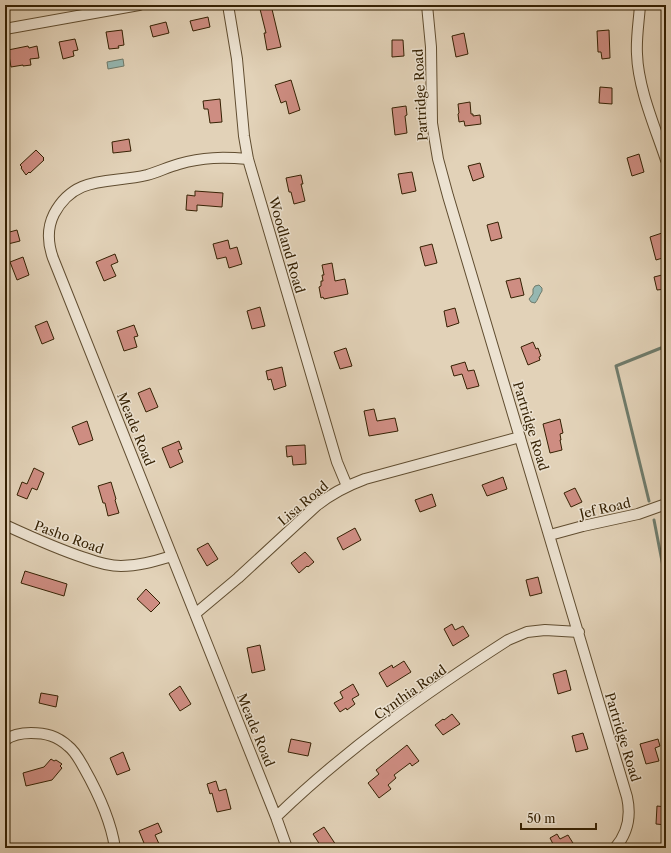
<svg xmlns="http://www.w3.org/2000/svg" width="671" height="853" viewBox="0 0 671 853" font-family="'Libre Caslon Text',serif">
  <style>
    .water { fill: #95b7b1; stroke: #6f7b6b }
    .lines { fill: none; stroke-linecap: round; stroke-linejoin: round }
    .stream { stroke: #6f7b6b; stroke-width: 3 }
    .building { fill: #ce8d82; stroke: #352103 }
    .street-casing { stroke: #604d30; stroke-width: 12 }
    .street { stroke: #ece2d1; stroke-width: 10 }
    .labels { text-anchor: middle; stroke-width: 3; stroke-linejoin: round; paint-order: stroke }
    .street-label { font-size: 13px; fill: #352103; stroke: #ece2d1 }
  </style>
  <rect width="100%" height="100%" fill="#e2d2b8"/>
  <filter id="stains"><feTurbulence type="fractalNoise" baseFrequency=".005" numOctaves="4"/><feColorMatrix values="0 0 0 0 .2 0 0 0 0 .09 0 0 0 0 .02 0 0 0 .5 -.17"/></filter>
  <radialGradient id="worn" r=".72"><stop offset=".6" stop-color="#630" stop-opacity="0"/><stop offset="1" stop-color="#630" stop-opacity=".3"/></radialGradient>
  <path class="water" d="M123,59L124,66L108,69L107,62Z
    M539,285L542,288V291C539,295 538,300 535,303L531,302L529,299L533,294V289L535,286Z"/>
  <g class="lines">
    <path class="stream" d="M649,501L616,366L666,346
      M654,520L666,582"/>
  </g>
  <path class="building" d="M259,5H271L281,47L267,50L264,33H266Z
    M208,17L210,27L193,31L190,21Z
    M166,22L169,33L153,37L150,26Z
    M122,30L124,45L118,46L119,48L109,49L106,32Z
    M609,30L610,58L602,59L601,52H598L597,31Z
    M464,33L468,54L456,57L452,36Z
    M75,39L78,50L73,51L74,56L63,59L59,42Z
    M392,40H403L404,56L392,57Z
    M28,46L29,48L37,46L39,58L30,59L31,65L23,66V65L11,67L8,50Z
    M291,80L300,110L289,114L286,101L281,103L275,85Z
    M600,87L612,88V104L599,103Z
    M220,99L222,122L210,123L208,109H204L203,101Z
    M470,102L471,114H473V116L480,115L481,124L465,126L464,121L459,122L458,114L459,113L458,104Z
    M406,106L407,115L405,116L407,133L395,135L392,108Z
    M129,139L131,151L113,153L112,142Z
    M36,150L44,158L43,159L44,160L30,173L29,172L26,175L21,168L22,167L20,165Z
    M639,154L644,172L632,176L627,158Z
    M480,163L484,177L473,181L468,166Z
    M412,172L416,191L402,194L398,174Z
    M301,175L303,184H301L305,201L294,204L291,192H289L286,178Z
    M195,191L223,193L222,207L197,205V211L186,210L187,195L195,196Z
    M498,222L502,238L491,241L487,225Z
    M17,230L20,241L8,244L6,233Z
    M662,233L666,250V257L656,260L650,237Z
    M228,240L230,249L237,247L242,264L229,268L226,257L217,259L213,244Z
    M432,244L437,263L425,266L420,247Z
    M115,254L118,262L111,265L116,276L104,281L96,262Z
    M23,257L29,275L17,280L10,262Z
    M332,263L335,281L345,279L348,294L324,299L323,297L321,298L319,287L321,286V281H323L322,275H324L322,265Z
    M666,274V289L657,290L654,277Z
    M520,278L524,295L511,298L506,281Z
    M260,307L265,326L252,329L247,311Z
    M455,308L459,323L447,327L444,311Z
    M47,321L54,339L42,344L35,326Z
    M134,325L138,336L134,337L137,347L124,351L117,331Z
    M533,342L536,349L538,348L541,356L539,357L540,360L528,365L521,347Z
    M346,348L352,366L340,369L334,352Z
    M465,362L468,371L474,370L479,386L467,389L462,374L454,376L451,366Z
    M282,367L286,386L274,390L271,379L268,380L266,371Z
    M150,388L158,407L146,412L138,393Z
    M374,409L377,421L395,418L398,431L369,436L364,411Z
    M560,419L563,433L560,434L561,440H560L562,450L550,453L543,424Z
    M87,421L93,440L79,445L72,427Z
    M179,441L182,449L178,450L183,462L170,468L162,448Z
    M305,445L306,464L293,465L292,456L287,457L286,446Z
    M34,468L44,473L37,490L32,488L27,499L17,495L22,482L27,484Z
    M503,477L507,489L487,496L482,485Z
    M111,482L116,499L115,500L119,513L108,516L105,503H103L98,486Z
    M575,488L582,502L571,507L564,493Z
    M432,494L436,506L420,512L415,500Z
    M355,528L361,540L343,550L337,538Z
    M208,543L218,559L207,566L197,549Z
    M305,552L314,562L308,567L307,566L299,573L291,563Z
    M25,571L67,584L64,596L21,583Z
    M538,577L542,593L530,596L526,580Z
    M146,589L160,603L151,612L137,599Z
    M452,624L455,630L463,626L469,636L453,646L444,629Z
    M260,645L265,670L252,673L247,648Z
    M404,661L411,672L387,687L379,673L392,665L393,668Z
    M566,670L571,690L558,694L553,674Z
    M353,684L359,695L352,699L355,704L347,710L346,708L340,712L334,703L343,698L340,692Z
    M180,686L191,704L180,711L169,694Z
    M41,693L58,696L56,707L39,703Z
    M452,714L460,724L443,735L435,725L443,719L444,720Z
    M583,733L588,749L576,752L572,736Z
    M291,739L311,743L308,756L288,752Z
    M658,739L660,746L655,748L659,761L646,764L640,744Z
    M407,745L419,761L412,766L410,763L394,775L396,778L388,785L391,789L379,798L368,783L379,774L376,770Z
    M123,752L130,770L117,775L110,758Z
    M51,759L54,761L56,760L62,764L60,766L62,768L52,780L26,786L23,773L44,767Z
    M216,781L219,791L226,789L231,809L217,812L212,793L210,794L207,784Z
    M657,806L666,807V825L656,824Z
    M158,823L162,832L155,835L160,846L155,848H146L139,831Z
    M324,827L336,845L331,848H322L313,834Z
    M557,834L560,839L568,835L576,848H555L550,838Z"/>
  <g class="lines">
    <defs>
      <path id="street" d="M228,5L237,59L244,136L248,159L337,462L347,486
        M427,5L431,47L432,123L438,159L448,196L627,797C631,815 628,833 615,848
        M640,5C639,21 636,38 637,54C638,88 655,127 666,160
        M5,29L139,5
        M248,159C223,157 203,157 179,164C168,167 158,172 147,175C110,184 75,174 54,214C47,228 48,244 53,258L276,817L287,848
        M5,525C31,537 57,549 85,558C96,562 109,566 121,566C139,566 155,561 172,556
        M550,535L583,526L638,514L666,504
        M195,614L238,578L316,506C332,493 346,486 365,479L520,437
        M5,740C12,735 23,733 31,733C46,733 57,736 68,746C75,751 80,761 84,768C97,791 111,821 115,848
        M276,817C346,749 427,692 508,640L527,632L545,630L579,632"/>
    </defs>
    <use href="#street" class="street-casing"/>
    <use href="#street" class="street"/>
  </g>
  <g class="labels">
    <g class="street-label">
      <text transform="translate(420 95) rotate(-93)" y="5">Partridge Road</text>
      <text transform="translate(287 245) rotate(74)" y="5">Woodland Road</text>
      <text transform="translate(531 426) rotate(73)" y="5">Partridge Road</text>
      <text transform="translate(136 429) rotate(68)" y="5">Meade Road</text>
      <text transform="translate(303 503) rotate(-40)" y="5">Lisa Road</text>
      <text transform="translate(605 508) rotate(-13)" y="5">Jef Road</text>
      <text transform="translate(69 537) rotate(20)" y="5">Pasho Road</text>
      <text transform="translate(410 692) rotate(-35)" y="5">Cynthia Road</text>
      <text transform="translate(256 730) rotate(68)" y="5">Meade Road</text>
      <text transform="translate(623 737) rotate(73)" y="5">Partridge Road</text>
    </g>
  </g>
  <rect width="671" height="853" fill="none" stroke="#e2d2b8" stroke-width="20"/>
  <rect x="6" y="6" width="659" height="841" fill="none" stroke="#352103" stroke-width="2"/>
  <rect x="10" y="10" width="651" height="833" fill="none" stroke="#352103"/>
  <path d="M521 823v6h75v-6" fill="none" stroke="#352103" stroke-width="2"/>
  <text x="527" y="823" font-size="12" fill="#352103" stroke="#ece2d1" stroke-width="3" paint-order="stroke">50 m</text>
  <rect width="100%" height="100%" filter="url(#stains)"/>
  <rect width="100%" height="100%" fill="url(#worn)"/>
</svg>
